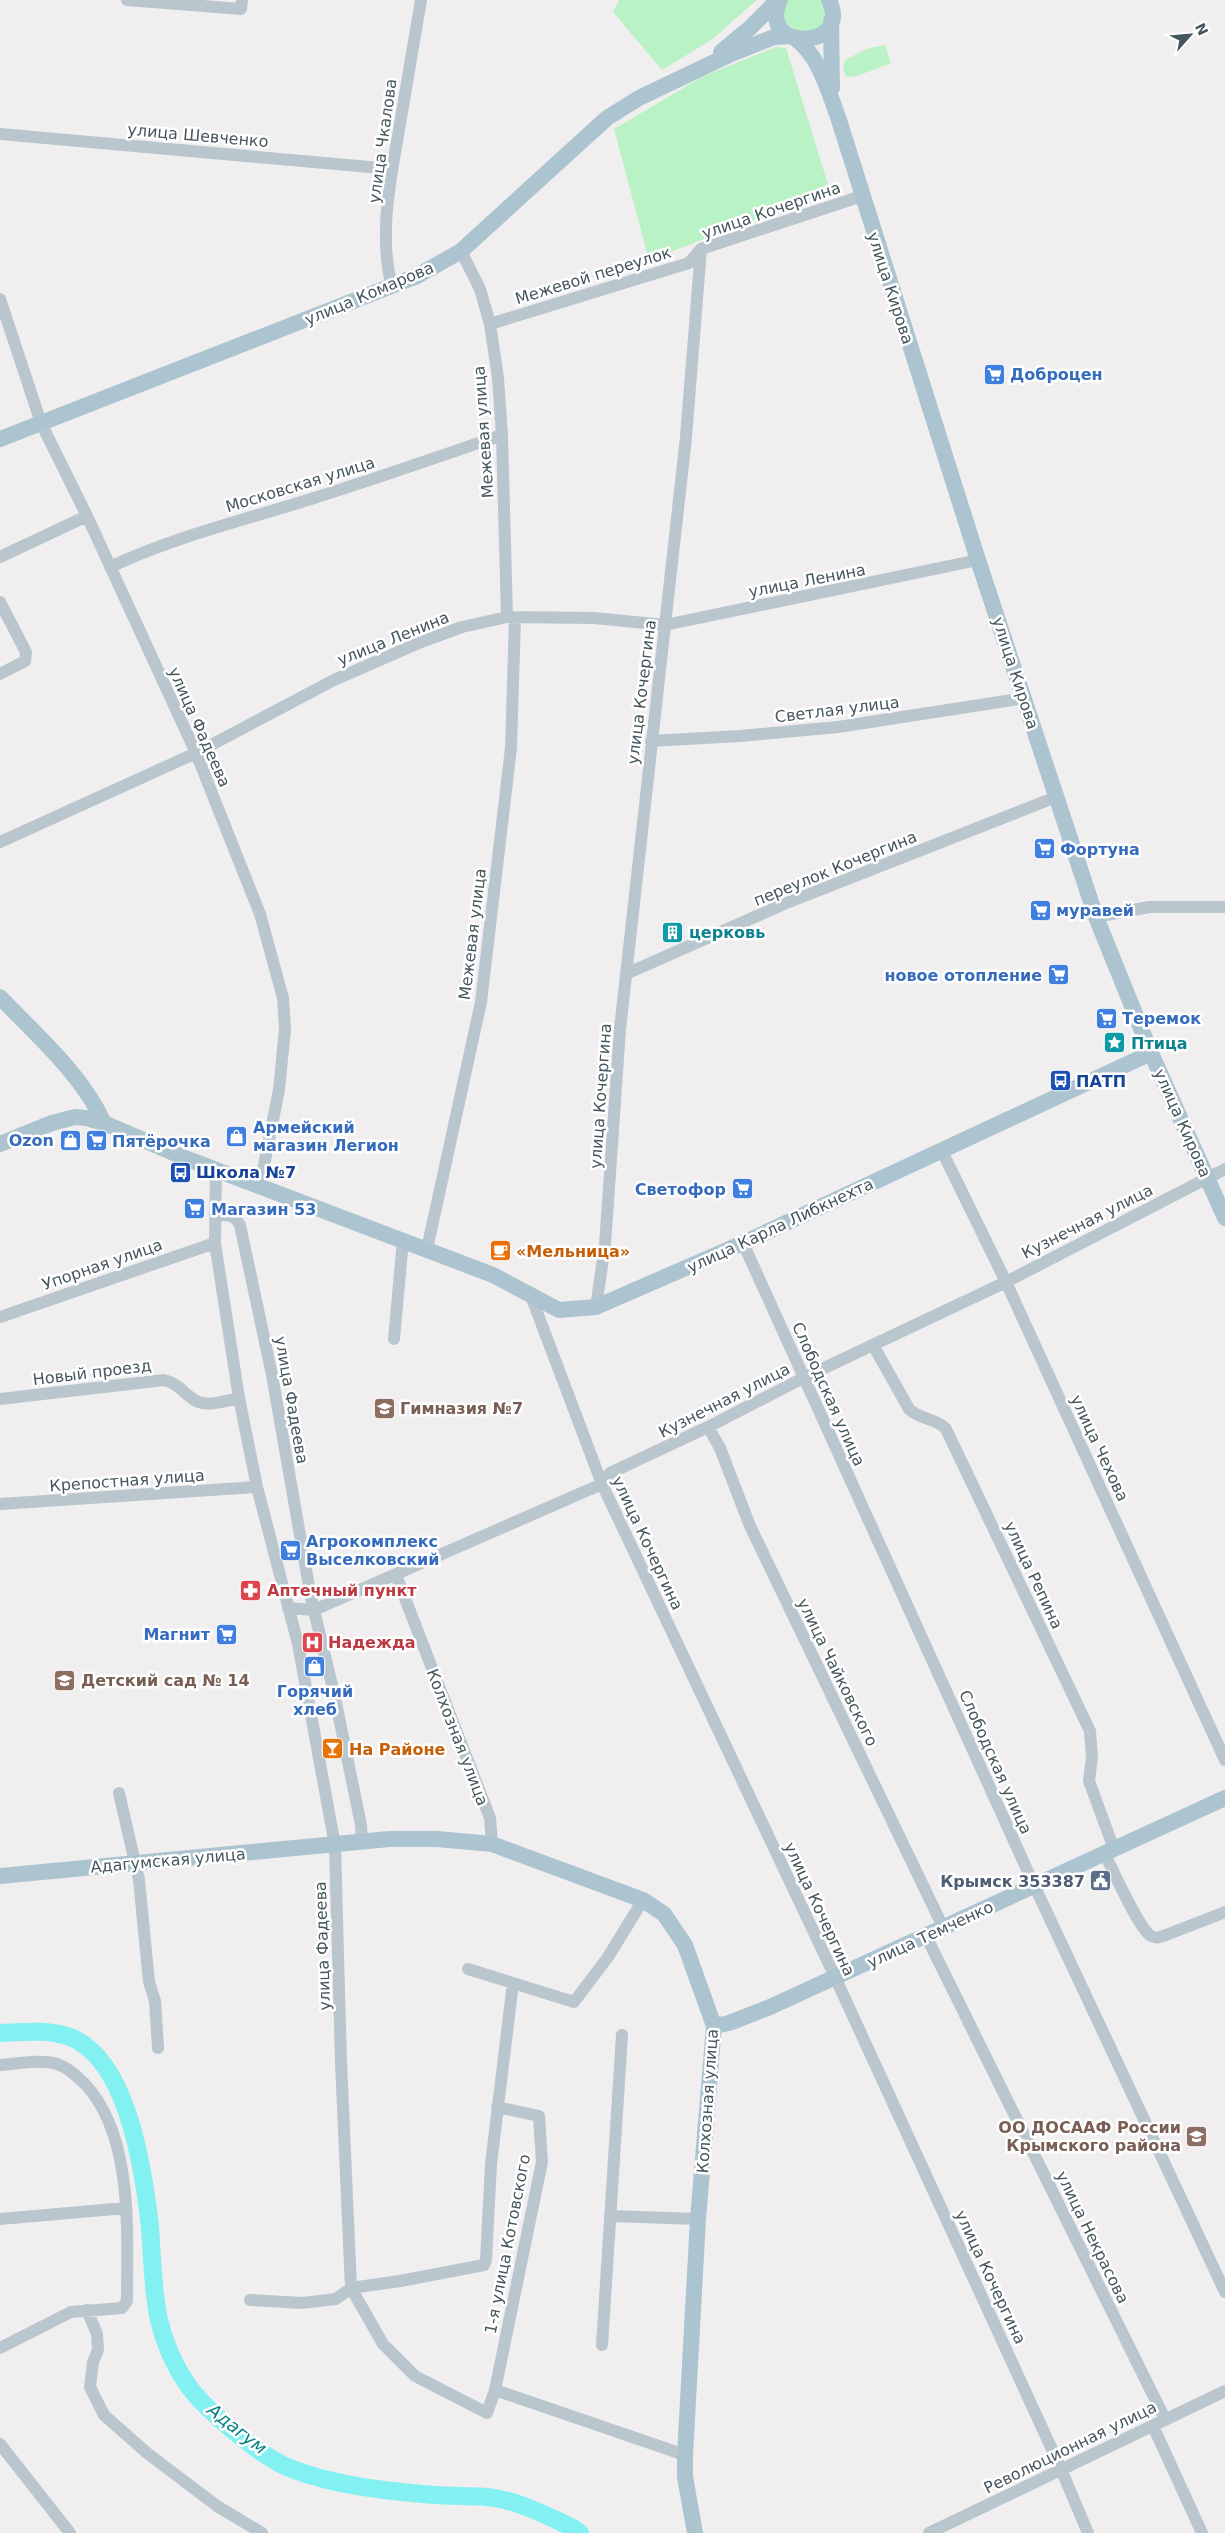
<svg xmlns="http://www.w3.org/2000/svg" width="1225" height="2533" viewBox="0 0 1225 2533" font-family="'DejaVu Sans',sans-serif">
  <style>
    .green { fill: #b9f2c5 }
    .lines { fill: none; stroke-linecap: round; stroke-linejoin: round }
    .river { stroke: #83f0f2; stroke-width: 18 }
    .minor { stroke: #b9c6cd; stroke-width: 12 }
    .major { stroke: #acc4d0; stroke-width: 16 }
    .labels { text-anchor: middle; stroke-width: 5; stroke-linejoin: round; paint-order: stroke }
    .street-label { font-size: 16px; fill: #45565d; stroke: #fff }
    .shop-label { font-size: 16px; font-weight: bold; fill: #366cbe; stroke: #fff; text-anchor: start }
    .culture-label { font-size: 16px; font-weight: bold; fill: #0d838f; stroke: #fff; text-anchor: start }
    .transit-label { font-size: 16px; font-weight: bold; fill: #164399; stroke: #fff; text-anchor: start }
    .food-label { font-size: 16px; font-weight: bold; fill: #c56008; stroke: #fff; text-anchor: start }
    .education-label { font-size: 16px; font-weight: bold; fill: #785e54; stroke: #fff; text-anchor: start }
    .health-label { font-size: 16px; font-weight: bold; fill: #be3a42; stroke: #fff; text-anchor: start }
    .service-label { font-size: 16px; font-weight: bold; fill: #4e5e75; stroke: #fff; text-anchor: end }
    .water-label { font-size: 18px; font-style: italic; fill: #068083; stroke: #fff }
  </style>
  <rect width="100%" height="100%" fill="#f1eeef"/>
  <path class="green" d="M619,0H757L711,40L662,70L613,12Z
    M786,0H822L826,11L821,27L802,35L785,22L783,7Z
    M885,45L891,63L857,76L846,77L843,67L845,60L869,48Z
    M776,47L786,48L830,191L649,260L614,129L702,77Z"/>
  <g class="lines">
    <path class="river" d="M0,2033C23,2032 48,2029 70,2037C125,2058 141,2158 148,2210C153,2246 151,2284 159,2320C164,2341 174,2365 187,2384C206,2411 261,2457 292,2469C336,2486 387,2491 434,2495C459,2497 484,2494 508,2501C531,2507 552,2518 573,2528L580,2533"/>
    <path class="minor" d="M127,0L241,9L242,0
      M0,134L392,169
      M461,251L480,289L490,324L498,378L502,435L507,617
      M392,287C378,234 391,177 400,124C407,83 414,41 421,0
      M0,299L41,423L87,516L196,753L260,914L283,998L285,1029L279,1090L260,1185
      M490,324L689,263L701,249
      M0,557L87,516
      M110,567C174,537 244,520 311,499C375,479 438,457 502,435
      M0,602L26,652L25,661L0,674
      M651,741L740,736L838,727L1025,698
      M0,842L196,753L334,680L421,642L462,627L507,617L594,618L665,625L978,560
      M1096,917L1149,907H1225
      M628,973L784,904L1056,797
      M942,1151L1006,1282L1225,1760
      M216,1170L215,1243L239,1398L257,1487L298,1644L335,1845L341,2062L351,2288L383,2344L415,2376L487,2413L495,2390L542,2162L539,2116L497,2107
      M215,1215C227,1215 234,1214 240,1225L272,1375L311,1598L334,1693L361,1825L362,1843
      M743,1243L1034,1885L1225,2292
      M427,1249L481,1002L511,748L515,618
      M531,1296L602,1484L835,1977L1061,2469L1088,2533
      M596,1307L605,1245L620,1029L686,437L701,249L862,196
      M0,1317L215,1243
      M394,1339L403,1240
      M873,1345L909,1409C920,1420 936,1418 946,1429L1090,1731L1092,1757L1089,1781L1114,1849
      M0,1399L164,1380C179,1384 181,1391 193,1399C204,1408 227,1401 239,1398
      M708,1427L720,1448L750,1526L944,1929
      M0,1504L257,1487
      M396,1575L490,1818L492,1844
      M288,1608L314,1610
      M314,1610L602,1484L610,1473L708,1427L803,1378L1006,1282L1225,1169
      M119,1793L139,1880L149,1982L155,2001L158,2048
      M1104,1853C1113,1869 1138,1928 1151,1936C1157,1939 1160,1937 1166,1935L1225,1912
      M926,1936L1165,2419
      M468,1969L574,2002L608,1957L643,1900
      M0,2065C18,2064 40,2059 57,2064C69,2068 76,2076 85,2084C134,2136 127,2235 127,2301L122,2308L71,2312L0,2348
      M610,2216L698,2219
      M0,2219L126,2208
      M250,2300L302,2303L336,2299L351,2288L400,2281L484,2265L486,2260L491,2164L513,1983
      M87,2310L97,2334L98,2350L93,2362L90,2387L104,2415L147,2453L217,2506L262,2533
      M602,2345L622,2035
      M495,2390L685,2455
      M1153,2426L1202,2533
      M0,2444L70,2533
      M929,2533L1225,2391"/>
    <path class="major" d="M780,0C756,52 853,51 829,0
      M831,21L832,88
      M796,39C820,57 828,91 838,117L978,560L1096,917L1151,1053L1225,1218
      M721,52L750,28L778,0
      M0,439L417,276L461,251L607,118L639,98L731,54L774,37L790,36
      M0,997C37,1036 81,1073 104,1123
      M0,1144L52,1123L75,1117L86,1118L104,1123L185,1158L493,1275L559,1310L596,1307L743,1243L1151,1053
      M0,1876L389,1839H437L492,1844L643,1900L664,1914L685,1945L714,2026L698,2219L685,2455V2477L695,2533
      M714,2026L729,2023L770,2007L1225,1798"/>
  </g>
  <defs>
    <symbol id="supermarket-square" viewBox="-11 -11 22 22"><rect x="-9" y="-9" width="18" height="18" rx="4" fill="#3f7fe0" stroke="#fff"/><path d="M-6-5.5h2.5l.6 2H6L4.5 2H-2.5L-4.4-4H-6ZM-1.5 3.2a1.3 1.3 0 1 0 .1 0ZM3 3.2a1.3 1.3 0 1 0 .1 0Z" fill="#fff"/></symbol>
    <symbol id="building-square" viewBox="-11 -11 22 22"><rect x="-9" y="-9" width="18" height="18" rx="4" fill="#0f9aa8" stroke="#fff"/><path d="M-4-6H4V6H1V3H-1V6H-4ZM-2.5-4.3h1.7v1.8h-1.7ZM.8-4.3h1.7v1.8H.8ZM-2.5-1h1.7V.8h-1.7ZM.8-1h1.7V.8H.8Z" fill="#fff"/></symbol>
    <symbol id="sight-square" viewBox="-11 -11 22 22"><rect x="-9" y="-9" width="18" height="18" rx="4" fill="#0f9aa8" stroke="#fff"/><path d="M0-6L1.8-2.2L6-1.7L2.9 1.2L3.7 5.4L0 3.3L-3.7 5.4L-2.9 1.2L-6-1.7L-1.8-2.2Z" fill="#fff"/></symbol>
    <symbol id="bus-square" viewBox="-11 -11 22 22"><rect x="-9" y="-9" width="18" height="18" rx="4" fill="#1a4fb4" stroke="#fff"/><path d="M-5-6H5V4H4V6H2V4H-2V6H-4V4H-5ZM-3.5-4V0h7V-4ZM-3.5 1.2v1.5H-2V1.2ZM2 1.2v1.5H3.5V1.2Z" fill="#fff"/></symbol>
    <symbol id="shop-square" viewBox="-11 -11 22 22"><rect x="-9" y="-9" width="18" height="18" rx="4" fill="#3f7fe0" stroke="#fff"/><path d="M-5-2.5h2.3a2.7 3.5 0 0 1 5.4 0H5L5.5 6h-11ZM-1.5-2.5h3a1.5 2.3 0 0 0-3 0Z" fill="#fff"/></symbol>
    <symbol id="cafe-square" viewBox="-11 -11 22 22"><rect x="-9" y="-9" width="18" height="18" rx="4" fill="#e8710a" stroke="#fff"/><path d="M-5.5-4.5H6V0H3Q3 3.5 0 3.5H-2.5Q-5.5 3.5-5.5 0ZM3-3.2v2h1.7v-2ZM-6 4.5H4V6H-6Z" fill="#fff"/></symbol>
    <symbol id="school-square" viewBox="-11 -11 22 22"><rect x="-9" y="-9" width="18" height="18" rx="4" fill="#8d6e63" stroke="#fff"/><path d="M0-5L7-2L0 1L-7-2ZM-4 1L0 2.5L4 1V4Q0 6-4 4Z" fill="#fff"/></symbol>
    <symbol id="pharmacy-square" viewBox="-11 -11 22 22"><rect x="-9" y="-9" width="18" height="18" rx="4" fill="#e0444e" stroke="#fff"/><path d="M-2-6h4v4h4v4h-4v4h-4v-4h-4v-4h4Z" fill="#fff"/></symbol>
    <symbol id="hospital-square" viewBox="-11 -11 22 22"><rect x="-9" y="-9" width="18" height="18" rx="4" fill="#e0444e" stroke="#fff"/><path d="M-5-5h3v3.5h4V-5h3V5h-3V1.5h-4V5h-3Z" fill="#fff"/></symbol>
    <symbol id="bar-square" viewBox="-11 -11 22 22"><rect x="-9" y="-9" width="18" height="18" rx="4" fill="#e8710a" stroke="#fff"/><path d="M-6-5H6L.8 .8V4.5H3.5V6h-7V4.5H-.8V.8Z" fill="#fff"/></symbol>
    <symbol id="civic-square" viewBox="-11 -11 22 22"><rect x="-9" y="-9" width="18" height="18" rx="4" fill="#5c6f8a" stroke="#fff"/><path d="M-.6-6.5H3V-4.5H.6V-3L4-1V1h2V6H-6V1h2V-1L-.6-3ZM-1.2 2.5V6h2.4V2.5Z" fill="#fff"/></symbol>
    <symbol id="university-square" viewBox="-11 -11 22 22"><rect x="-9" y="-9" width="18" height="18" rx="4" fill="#8d6e63" stroke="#fff"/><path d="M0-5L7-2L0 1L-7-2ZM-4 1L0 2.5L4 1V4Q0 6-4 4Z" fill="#fff"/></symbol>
  </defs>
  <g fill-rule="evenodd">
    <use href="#supermarket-square" x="982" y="362" width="25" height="25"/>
    <use href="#supermarket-square" x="1032" y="836" width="25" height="25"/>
    <use href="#supermarket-square" x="1028" y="898" width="25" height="25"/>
    <use href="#building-square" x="660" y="920" width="25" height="25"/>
    <use href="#supermarket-square" x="1046" y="962" width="25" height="25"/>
    <use href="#supermarket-square" x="1094" y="1006" width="25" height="25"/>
    <use href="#sight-square" x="1102" y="1030" width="25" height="25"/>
    <use href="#bus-square" x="1048" y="1068" width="25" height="25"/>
    <use href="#shop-square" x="224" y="1124" width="25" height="25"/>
    <use href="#shop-square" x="58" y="1128" width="25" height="25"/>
    <use href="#supermarket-square" x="84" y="1128" width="25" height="25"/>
    <use href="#bus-square" x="168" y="1160" width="25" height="25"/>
    <use href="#supermarket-square" x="730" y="1176" width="25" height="25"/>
    <use href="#supermarket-square" x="182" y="1196" width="25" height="25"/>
    <use href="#cafe-square" x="488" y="1238" width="25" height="25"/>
    <use href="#school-square" x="372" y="1396" width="25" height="25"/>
    <use href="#supermarket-square" x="278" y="1538" width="25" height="25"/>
    <use href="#pharmacy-square" x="238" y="1578" width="25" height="25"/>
    <use href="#supermarket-square" x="214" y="1622" width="25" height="25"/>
    <use href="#hospital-square" x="300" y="1630" width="25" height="25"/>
    <use href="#shop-square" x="302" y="1654" width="25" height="25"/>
    <use href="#school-square" x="52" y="1668" width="25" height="25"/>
    <use href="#bar-square" x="320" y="1736" width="25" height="25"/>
    <use href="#civic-square" x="1088" y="1868" width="25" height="25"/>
    <use href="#university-square" x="1184" y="2124" width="25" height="25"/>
  </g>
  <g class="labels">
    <g class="street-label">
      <text transform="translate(198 135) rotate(5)" y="6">улица Шевченко</text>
      <text transform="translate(382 141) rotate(-82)" y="6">улица Чкалова</text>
      <text transform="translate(771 210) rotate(-19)" y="6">улица Кочергина</text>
      <text transform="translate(593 275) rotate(-17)" y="6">Межевой переулок</text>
      <text transform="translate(891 288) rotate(72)" y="6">улица Кирова</text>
      <text transform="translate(369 293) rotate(-23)" y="6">улица Комарова</text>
      <text transform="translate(483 432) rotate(-94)" y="6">Межевая улица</text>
      <text transform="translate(300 484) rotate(-17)" y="6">Московская улица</text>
      <text transform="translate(807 580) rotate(-11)" y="6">улица Ленина</text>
      <text transform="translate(393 638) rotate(-22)" y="6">улица Ленина</text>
      <text transform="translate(1016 673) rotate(72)" y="6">улица Кирова</text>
      <text transform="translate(641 692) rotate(-83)" y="6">улица Кочергина</text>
      <text transform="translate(837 709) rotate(-7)" y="6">Светлая улица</text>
      <text transform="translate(200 727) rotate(66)" y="6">улица Фадеева</text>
      <text transform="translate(835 868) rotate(-22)" y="6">переулок Кочергина</text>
      <text transform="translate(472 934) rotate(-83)" y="6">Межевая улица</text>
      <text transform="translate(600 1096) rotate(-86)" y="6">улица Кочергина</text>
      <text transform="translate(1183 1123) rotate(66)" y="6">улица Кирова</text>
      <text transform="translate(1087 1221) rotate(-27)" y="6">Кузнечная улица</text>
      <text transform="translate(780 1225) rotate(-25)" y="6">улица Карла Либкнехта</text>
      <text transform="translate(102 1264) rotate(-19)" y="6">Упорная улица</text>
      <text transform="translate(92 1372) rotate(-7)" y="6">Новый проезд</text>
      <text transform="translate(829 1394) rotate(66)" y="6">Слободская улица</text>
      <text transform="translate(292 1400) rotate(80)" y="6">улица Фадеева</text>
      <text transform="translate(724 1400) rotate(-27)" y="6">Кузнечная улица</text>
      <text transform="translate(1100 1448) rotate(65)" y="6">улица Чехова</text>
      <text transform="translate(127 1480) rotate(-4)" y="6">Крепостная улица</text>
      <text transform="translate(648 1543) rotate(65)" y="6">улица Кочергина</text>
      <text transform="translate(1034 1575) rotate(65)" y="6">улица Репина</text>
      <text transform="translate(838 1672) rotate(64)" y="6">улица Чайковского</text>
      <text transform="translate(458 1737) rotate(69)" y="6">Колхозная улица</text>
      <text transform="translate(996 1762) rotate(66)" y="6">Слободская улица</text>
      <text transform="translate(168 1860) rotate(-5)" y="6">Адагумская улица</text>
      <text transform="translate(820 1909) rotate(65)" y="6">улица Кочергина</text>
      <text transform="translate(930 1934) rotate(-25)" y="6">улица Темченко</text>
      <text transform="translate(322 1946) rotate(-92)" y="6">улица Фадеева</text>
      <text transform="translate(707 2101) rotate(-86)" y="6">Колхозная улица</text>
      <text transform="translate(1093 2237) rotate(64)" y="6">улица Некрасова</text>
      <text transform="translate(507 2244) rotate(-79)" y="6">1-я улица Котовского</text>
      <text transform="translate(991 2277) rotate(65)" y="6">улица Кочергина</text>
      <text transform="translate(1070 2447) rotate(-26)" y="6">Революционная улица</text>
    </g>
    <g class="shop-label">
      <text x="1010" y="380">Доброцен</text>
      <text x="1060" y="855">Фортуна</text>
      <text x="1056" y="916">муравей</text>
      <text x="1042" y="981" text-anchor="end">новое отопление</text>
      <text x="1122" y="1024">Теремок</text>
      <text x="253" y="1133">Армейский<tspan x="253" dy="18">магазин Легион</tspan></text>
      <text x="54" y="1146" text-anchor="end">Ozon</text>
      <text x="112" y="1147">Пятёрочка</text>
      <text x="726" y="1195" text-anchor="end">Светофор</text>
      <text x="211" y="1215">Магазин 53</text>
      <text x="306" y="1547">Агрокомплекс<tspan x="306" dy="18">Выселковский</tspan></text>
      <text x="210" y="1640" text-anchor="end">Магнит</text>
      <text x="315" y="1697" text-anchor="middle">Горячий<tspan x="315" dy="18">хлеб</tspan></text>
    </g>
    <g class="culture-label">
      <text x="689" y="938">церковь</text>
      <text x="1131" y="1049">Птица</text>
    </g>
    <g class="transit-label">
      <text x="1076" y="1087">ПАТП</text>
      <text x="196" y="1178">Школа №7</text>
    </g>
    <g class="food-label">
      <text x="516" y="1257">«Мельница»</text>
      <text x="349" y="1755">На Районе</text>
    </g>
    <g class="education-label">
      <text x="400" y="1414">Гимназия №7</text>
      <text x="81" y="1686">Детский сад № 14</text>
      <text x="1181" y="2133" text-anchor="end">ОО ДОСААФ России<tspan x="1181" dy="18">Крымского района</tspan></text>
    </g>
    <g class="health-label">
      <text x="267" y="1596">Аптечный пункт</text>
      <text x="328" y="1648">Надежда</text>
    </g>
    <g class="service-label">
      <text x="1085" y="1887">Крымск 353387</text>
    </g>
    <g class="water-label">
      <text transform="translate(237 2429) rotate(38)" y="6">Адагум</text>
    </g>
  </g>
  <g transform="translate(1190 35) rotate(63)" stroke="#ffffff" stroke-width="4" paint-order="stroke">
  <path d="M0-4L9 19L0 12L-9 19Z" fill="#45565d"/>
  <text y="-8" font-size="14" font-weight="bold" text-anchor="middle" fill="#45565d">N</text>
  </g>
</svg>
